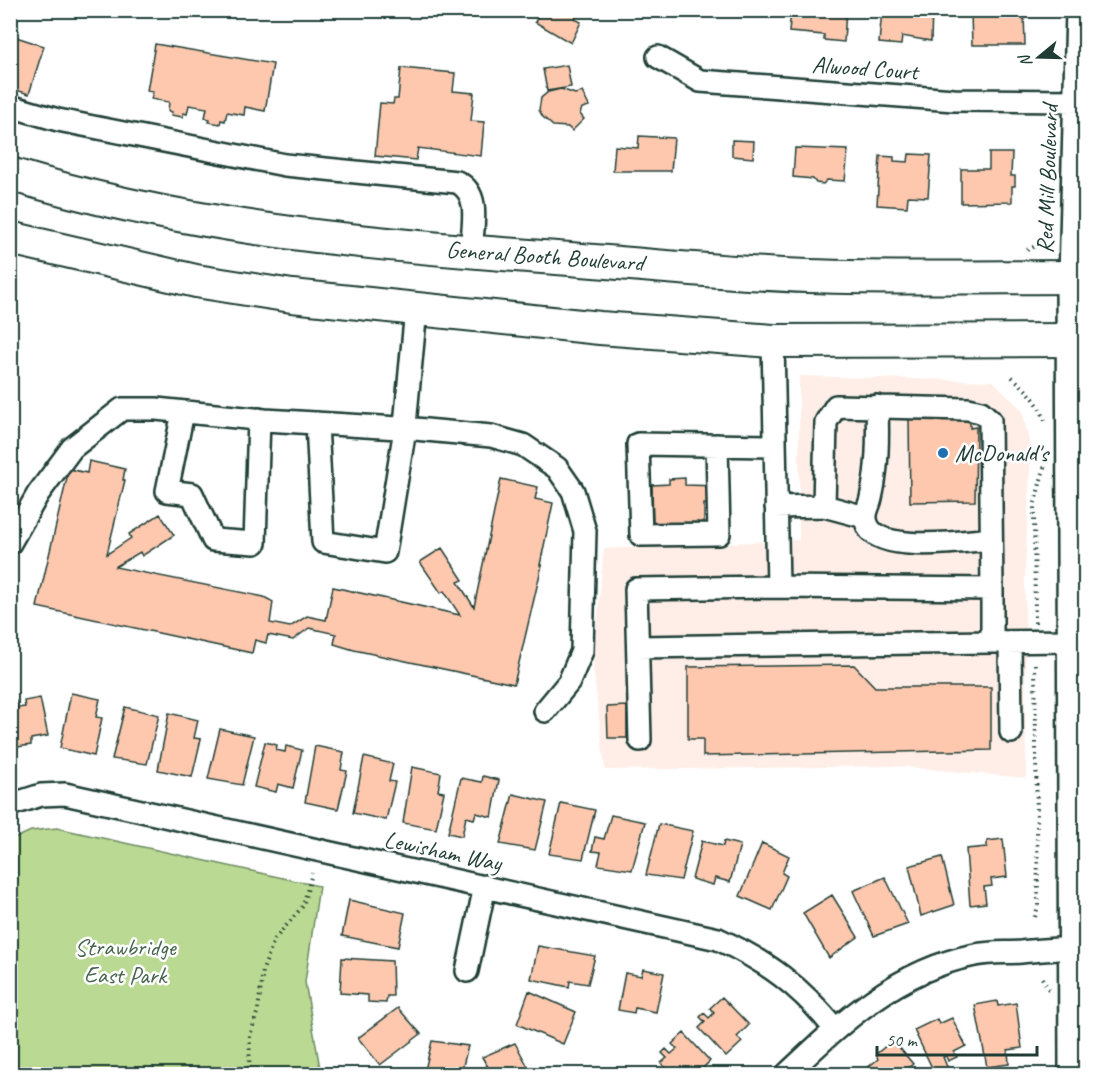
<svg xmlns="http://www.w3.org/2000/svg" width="1096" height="1085" viewBox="0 0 1096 1085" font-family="Caveat,sans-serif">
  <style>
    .built { fill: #ffeee7 }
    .green { fill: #bad992; stroke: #6c8b63; stroke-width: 1.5 }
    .building { fill: #fec8af; stroke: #1f3d34; stroke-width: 1.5 }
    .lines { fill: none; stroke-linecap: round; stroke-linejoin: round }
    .minor-casing { stroke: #1f3d34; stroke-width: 26 }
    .major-casing { stroke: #1f3d34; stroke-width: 32 }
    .highway-casing { stroke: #1f3d34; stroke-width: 36 }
    .path { stroke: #1f3d34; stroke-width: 4; stroke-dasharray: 1.5 4.5; stroke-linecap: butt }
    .minor { stroke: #fff; stroke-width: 21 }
    .major { stroke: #fff; stroke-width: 27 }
    .highway { stroke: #fff; stroke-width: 32 }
    .poi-dot { fill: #1f6fb2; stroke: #fff; stroke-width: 2 }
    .labels { text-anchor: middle; stroke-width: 5; stroke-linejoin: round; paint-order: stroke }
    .street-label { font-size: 24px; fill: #1f3d34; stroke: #fff }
    .poi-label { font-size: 24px; fill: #1f3d34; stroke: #fff; text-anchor: start }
    .park-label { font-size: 24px; fill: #46644c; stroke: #fff }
  </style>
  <rect width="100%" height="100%" fill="#fff"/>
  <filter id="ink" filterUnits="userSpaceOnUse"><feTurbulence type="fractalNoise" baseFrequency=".0167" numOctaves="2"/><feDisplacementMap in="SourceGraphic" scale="12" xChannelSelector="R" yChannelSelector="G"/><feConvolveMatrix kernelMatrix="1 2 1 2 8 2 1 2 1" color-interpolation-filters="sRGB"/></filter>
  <g filter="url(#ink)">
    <path class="built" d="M799,376L993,381L1022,410L1031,450L1025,574L1026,778L895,766L605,770L593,666L604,549L799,540Z"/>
    <path class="green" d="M57,828L319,886L305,982L321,1074H39L11,1065V840L31,831Z"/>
    <path class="building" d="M541,10H579L575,19L581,22L571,43L535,22Z
      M791,10H846L844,42L824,40V35L789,32Z
      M882,10H932L931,41L902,36L901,45L879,43Z
      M994,10H1002L1008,15L1024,14L1025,45H972L971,14H991Z
      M10,35L44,46L29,94L10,88Z
      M155,44L273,64L265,111L245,107L244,115L227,112L225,121L221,120L220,124L209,122L210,119L205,118L207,108L189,105L187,114L183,113V117L171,115L172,112L168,111L169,102L151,99L153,92L147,91Z
      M567,65L571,87L547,91L543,69Z
      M401,68L455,73L453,91L474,93L471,121L484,122L481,156L418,148L416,160L375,156L380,103L393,104L394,99H398Z
      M561,89L575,94L582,92L589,106L582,108L580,114L584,119L572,131L568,127L553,126L543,117L539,110L541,98L548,92Z
      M639,136L674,138L671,171H613L615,146L638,148Z
      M732,140L754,141L753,158L732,156Z
      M795,148L848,150L845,181L827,180L823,184L816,183L813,179L793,177Z
      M989,153H1012L1011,176H1015V186H1012V202L961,203V169H989Z
      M909,154L931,155L928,197L908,196L907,207L877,205L880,156L894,157V161L908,162Z
      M970,417V428L976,427L975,501L910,502L909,418Z
      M89,461L125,469L123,480H125L107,554L131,538L129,534L160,514L174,535L142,556L140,552L115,567L264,597L273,602L270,623L290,627L307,616L326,620L333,587L460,615L444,591L441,593L420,562L442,548L463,580L458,582L474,607L501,479L538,487L535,499L553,503L540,565H542L514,684L354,650L334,644L336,634L309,628L293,640L268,635L266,643L255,640L252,653L37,607L69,469L87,473Z
      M685,478V485L719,486L720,504H704V529L653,530L652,485L669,484V479Z
      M854,665L875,687H991V750L703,756V739H688V667Z
      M71,693L100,699L96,717L102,718L94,756L60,748Z
      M40,698L48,736L31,739V745L10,748V702L16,701L17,708L25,707L24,701Z
      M627,706V738H608L607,707Z
      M125,707L159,715L147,764L112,759Z
      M169,713L198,720L194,738L201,739L192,777L158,770Z
      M220,729L254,736L242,785L208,779Z
      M265,742L277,745L276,750L285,752L286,746L302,750L293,788L278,784L276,792L254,787Z
      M315,746L344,752L341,770L347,771L338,809L305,802Z
      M364,757L393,764L389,781L395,782L386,820L353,813Z
      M412,767L441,773L438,791L444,792L436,829L403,823Z
      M483,776L499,780L492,817L476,813L474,819L466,817L462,836L448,833L461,778L482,782Z
      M513,794L547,802L535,850L500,844Z
      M561,803L595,810L583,859L549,854Z
      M611,815L645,822L632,870L598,865L601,852L592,851L595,837L604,839Z
      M659,824L693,831L681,880L646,875Z
      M1003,839L1007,877L991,879L992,886L984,887L986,903L970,905L966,849L987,847V841Z
      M702,841L723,846L724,841L740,845L730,882L715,878L713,885L692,879Z
      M762,843L789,856L782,873L787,876L772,910L740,896Z
      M942,857L954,905L921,916L909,866Z
      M885,877L908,924L874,936L853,891Z
      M832,895L858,937L829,958L803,913Z
      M349,900L405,913L398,947L342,936Z
      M538,946L595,956L588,984L570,981L569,987L531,979Z
      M342,958L392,961L393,996H387L386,1003L368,1002V995L340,993Z
      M643,969L664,973L656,1012L635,1008L634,1013L618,1010L625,973L641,976Z
      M529,991L576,1012L563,1044L517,1024Z
      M722,997L749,1025L737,1037L742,1042L726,1057L699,1028L705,1022L700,1017L704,1013L709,1018L714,1013L710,1008Z
      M997,1001L998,1006L1016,1003L1022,1048L1008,1050L1009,1064L987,1067L975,1005Z
      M398,1008L421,1034L380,1065L358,1038Z
      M952,1018L966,1046L954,1052L957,1057L948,1061L946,1056L943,1057L950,1074H935L914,1030L937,1019L939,1024Z
      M684,1033L710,1061L699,1072L701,1074H671L661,1063L667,1058L662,1053L666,1049L671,1054L677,1049L672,1044Z
      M893,1040L913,1064L900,1074H872L867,1068L878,1059L876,1054Z
      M432,1041L468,1046L461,1074H424Z
      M515,1043L532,1074H492L482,1057Z"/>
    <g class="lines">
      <defs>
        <path id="minor" d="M658,57L700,81L954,100L1086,101
          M10,106L58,120L285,165L457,182C482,194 472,227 471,252
          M1070,277L1077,10
          M773,341L778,587L992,589V642L1070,641
          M877,406C878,437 878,468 871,498C870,504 866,510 866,516C863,557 966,541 991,539
          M183,412L167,491L192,494L213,540L255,543L259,419
          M317,423L323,542L385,552L404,435L416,309
          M717,445L719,534L641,535L638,444L775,446
          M824,506L826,422L836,406L968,409L981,412L990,420L992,589
          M776,507L824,506L865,517
          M10,543L38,494L72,448L122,409H156L265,420L415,429L491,436L523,445L557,468L573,491L585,531L582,651L569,682L545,711
          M1010,642L1011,732
          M638,647L992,642
          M640,740L636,589L778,587
          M10,805L41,795L65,794L718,939C768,962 800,986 835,1029
          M467,971L485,886
          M787,1074C842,1022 897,970 975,955C990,952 1006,953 1021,952C1042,950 1064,947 1086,949"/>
        <path id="major" d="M1070,277L1073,1074"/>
        <path id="highway" d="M10,174C181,227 364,244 542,257C630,263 719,273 808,276C900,279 993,277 1086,277
          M10,238L196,281L292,296L600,328L773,341L1086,340"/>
      </defs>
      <use href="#minor" class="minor-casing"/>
      <use href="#major" class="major-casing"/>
      <use href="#highway" class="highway-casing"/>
      <path class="path" d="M1027,250L1040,244L1050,229
        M1012,377C1027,390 1039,402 1045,421
        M1035,623L1034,506L1046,461
        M1035,917L1038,906L1035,661
        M1042,978L1049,990
        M249,1074L250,1036L258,1010L263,970L274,940L303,906L312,873"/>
      <use href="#minor" class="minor"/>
      <use href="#major" class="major"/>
      <use href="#highway" class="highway"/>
    </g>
  </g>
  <circle class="poi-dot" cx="943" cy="453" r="6"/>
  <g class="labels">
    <g class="street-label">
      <text transform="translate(865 68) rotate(4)" y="8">Alwood Court</text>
      <text transform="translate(1047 179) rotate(-88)" y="8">Red Mill Boulevard</text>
      <text transform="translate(545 256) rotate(4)" y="8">General Booth Boulevard</text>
      <text transform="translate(443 851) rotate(12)" y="8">Lewisham Way</text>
    </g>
    <g class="poi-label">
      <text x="955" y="461">McDonald's</text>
    </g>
    <g class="park-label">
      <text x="125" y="955">Strawbridge<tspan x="125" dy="28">East Park</tspan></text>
    </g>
  </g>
  <rect width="1096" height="1085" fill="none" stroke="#fff" stroke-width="36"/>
  <rect x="18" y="18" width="1060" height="1049" fill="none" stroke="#1f3d34" stroke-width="2" filter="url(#ink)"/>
  <g transform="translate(1039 57) rotate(251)" stroke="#ffffff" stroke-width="4.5" paint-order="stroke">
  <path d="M0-4.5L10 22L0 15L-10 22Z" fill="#1f3d34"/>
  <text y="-9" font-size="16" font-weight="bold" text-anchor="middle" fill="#1f3d34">N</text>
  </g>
  <path d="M877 1046v9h160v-9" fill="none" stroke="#1f3d34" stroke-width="3"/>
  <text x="886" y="1046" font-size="18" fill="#1f3d34" stroke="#ffffff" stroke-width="4.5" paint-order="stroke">50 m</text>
</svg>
